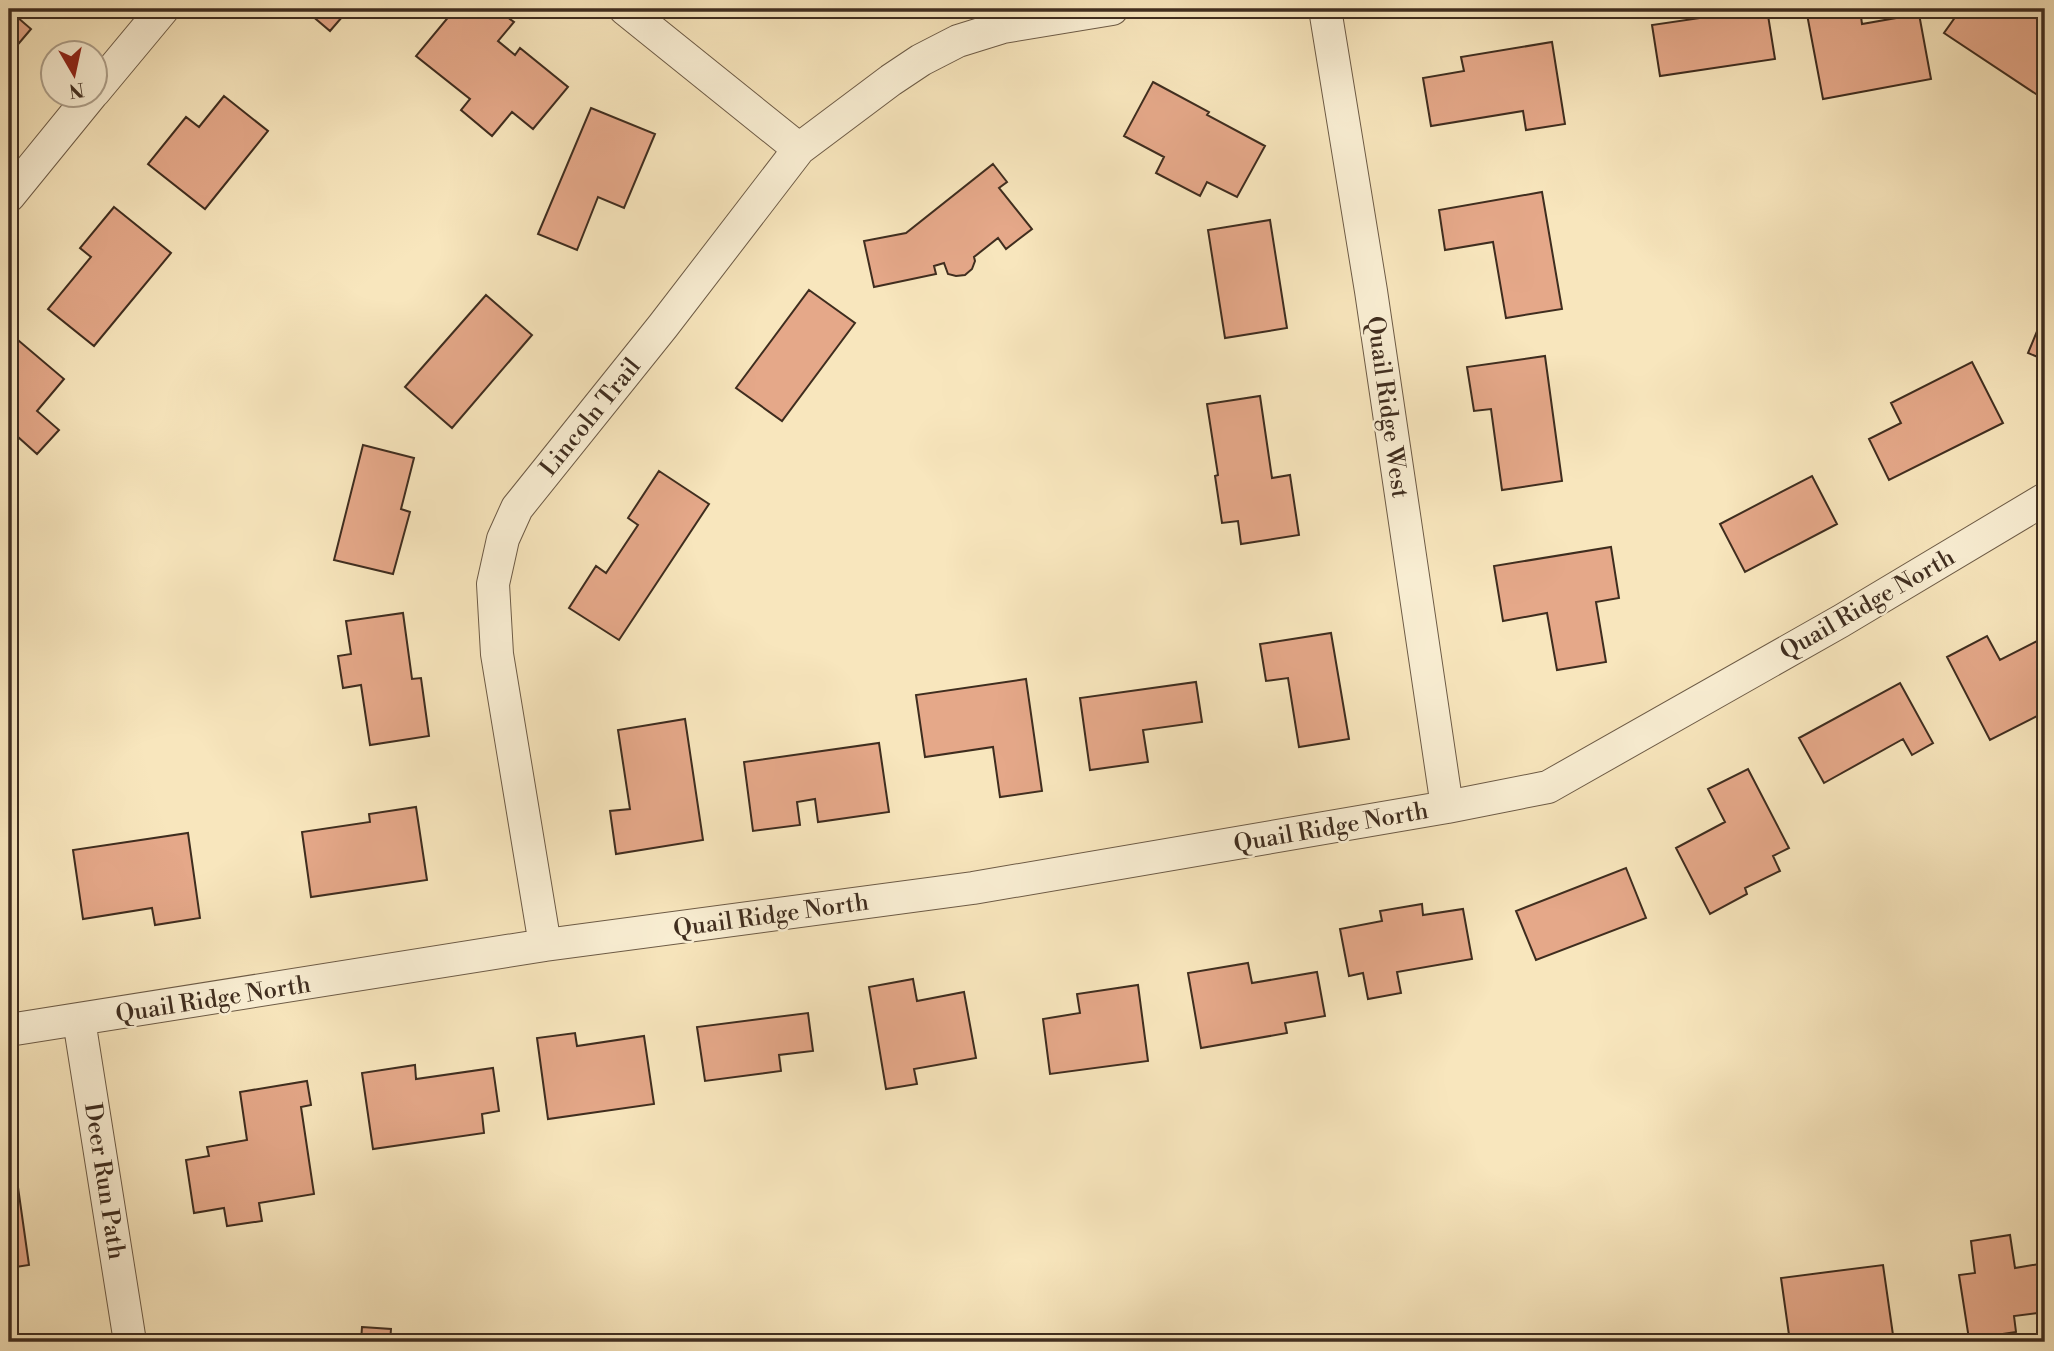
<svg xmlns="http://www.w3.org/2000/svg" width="2054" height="1351" viewBox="0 0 2054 1351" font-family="'Libre Bodoni',serif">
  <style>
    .building { fill: #e5a889; stroke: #3f2d1f; stroke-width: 2 }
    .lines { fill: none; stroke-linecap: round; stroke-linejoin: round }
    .street-casing { stroke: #6d5b46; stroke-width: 34 }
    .street { stroke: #faefd4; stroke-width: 32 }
    .labels { text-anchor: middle; stroke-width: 5; stroke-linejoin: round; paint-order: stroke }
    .street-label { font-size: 24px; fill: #3f2d1f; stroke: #faefd4 }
  </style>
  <rect width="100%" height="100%" fill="#f8e6bd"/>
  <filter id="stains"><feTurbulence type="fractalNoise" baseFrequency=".00286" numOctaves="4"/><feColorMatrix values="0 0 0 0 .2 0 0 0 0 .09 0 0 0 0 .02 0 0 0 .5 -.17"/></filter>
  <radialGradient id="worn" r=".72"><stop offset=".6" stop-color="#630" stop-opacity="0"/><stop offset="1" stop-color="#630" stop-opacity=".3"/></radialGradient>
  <path class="building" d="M304,9H349L330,31Z
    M455,9H496L514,22L498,41L515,55L520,48L568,87L533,129L512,112L492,136L461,110L470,99L416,56Z
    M1761,9H1767L1775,59L1660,76L1652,25Z
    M1806,9H1860L1862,24L1919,14L1931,79L1823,99Z
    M1961,9H2022L2045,24V100L1944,33Z
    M9,10L31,29L9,55Z
    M1552,42L1565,124L1526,130L1523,111L1431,126L1423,78L1464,71L1461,57Z
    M1153,82L1209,112L1207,115L1265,146L1237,197L1207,182L1200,196L1156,173L1164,157L1124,136Z
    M224,96L268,131L205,209L148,164L186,117L199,127Z
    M591,108L655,134L624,208L598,197L577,250L538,234Z
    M993,164L1007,182L999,188L1032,229L1006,249L998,238L974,257L975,261L972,269L965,275L956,276L948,274L944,263L934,266L936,274L874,287L864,241L906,233Z
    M1542,192L1562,309L1506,318L1493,242L1445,250L1439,210Z
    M114,207L171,253L94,346L48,309L91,257L80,248Z
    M1270,220L1287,328L1225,338L1208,230Z
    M809,290L855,323L782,421L736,388Z
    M486,295L532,335L452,428L405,387Z
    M2045,312V360L2028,353Z
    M12,335L64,379L37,411L59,430L37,454L18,437L9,447V339Z
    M1545,356L1562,481L1502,490L1491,409L1474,411L1467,367Z
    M1972,362L2003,423L1889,480L1869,439L1901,423L1891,403Z
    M1260,396L1272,478L1290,475L1299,535L1241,544L1238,521L1222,523L1215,476L1218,475L1207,404Z
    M363,445L414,458L401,509L410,512L393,574L334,560Z
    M659,471L709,504L619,640L569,608L596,566L606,573L638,525L628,518Z
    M1812,476L1837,524L1745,572L1720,524Z
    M1611,547L1619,598L1596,602L1606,662L1557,670L1547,613L1503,621L1494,566Z
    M403,613L412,679L421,678L429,736L370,745L361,685L343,688L338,656L351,654L346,621Z
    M1331,633L1349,739L1299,747L1288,678L1266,681L1260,644Z
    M1987,636L2000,660L2045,637V712L1990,740L1947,657Z
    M1026,679L1042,791L1000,797L993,747L925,757L916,695Z
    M1196,682L1202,722L1143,730L1148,762L1090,770L1080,698Z
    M1900,683L1933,743L1912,755L1903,739L1824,783L1799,738Z
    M685,719L703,840L616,854L610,811L630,809L618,730Z
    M879,743L889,812L818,822L815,799L797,802L800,825L753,831L744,762Z
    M1748,769L1789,848L1773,856L1780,871L1745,888L1747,894L1710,914L1676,848L1725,822L1708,789Z
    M416,807L427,880L311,897L302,832L370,822L369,814Z
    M188,833L200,918L155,925L152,908L83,919L73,850Z
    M1626,868L1646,918L1536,960L1516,911Z
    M1422,904L1423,915L1463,909L1472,959L1397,972L1401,993L1368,999L1363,973L1349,976L1340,929L1382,921L1380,911Z
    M1248,963L1252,983L1317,972L1325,1016L1285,1023L1287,1033L1201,1048L1188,973Z
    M913,979L917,1001L964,992L976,1058L914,1069L917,1084L886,1089L869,987Z
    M1138,985L1148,1061L1050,1074L1043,1019L1080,1013L1077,994Z
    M808,1013L813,1051L779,1055L781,1071L705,1081L697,1027Z
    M575,1033L577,1046L644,1036L654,1104L548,1119L537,1038Z
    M415,1065L416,1079L493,1068L499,1111L482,1114L484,1133L373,1149L362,1073Z
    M307,1081L311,1105L301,1107L314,1194L259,1203L262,1221L227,1226L224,1208L194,1213L186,1160L209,1156L207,1147L247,1140L240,1092Z
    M12,1145L29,1265L9,1268V1146Z
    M2010,1235L2015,1268L2045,1263V1312L2014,1316L2016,1332L1969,1339L1959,1275L1975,1273L1971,1241Z
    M1883,1265L1893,1335L1838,1342H1790L1781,1278Z
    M362,1327L391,1329L390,1342H361Z"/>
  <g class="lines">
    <defs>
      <path id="street" d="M625,9L799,149
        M1325,9L1371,291L1447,807
        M94,92L163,9
        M9,196L92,94
        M545,945L497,654L493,584L503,539L517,508L663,326L799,149L891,80L921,60L958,41L1003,27L1112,9
        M79,1020L130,1342
        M9,1030L545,945L973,888L1447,807L1548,787L1841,621L2045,499"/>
    </defs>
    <use href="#street" class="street-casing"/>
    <use href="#street" class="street"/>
  </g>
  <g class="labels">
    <g class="street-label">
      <text transform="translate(1388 407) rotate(82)" y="8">Quail Ridge West</text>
      <text transform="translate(590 417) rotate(-51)" y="8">Lincoln Trail</text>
      <text transform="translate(1867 604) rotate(-30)" y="8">Quail Ridge North</text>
      <text transform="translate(1331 827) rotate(-10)" y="8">Quail Ridge North</text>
      <text transform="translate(771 915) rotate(-8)" y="8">Quail Ridge North</text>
      <text transform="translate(213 999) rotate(-9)" y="8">Quail Ridge North</text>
      <text transform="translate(105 1181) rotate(81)" y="8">Deer Run Path</text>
    </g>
  </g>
  <rect width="2054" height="1351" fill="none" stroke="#f8e6bd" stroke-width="35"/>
  <rect x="10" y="10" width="2033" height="1330" fill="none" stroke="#3f2d1f" stroke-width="3.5"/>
  <rect x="18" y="18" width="2019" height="1316" fill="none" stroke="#3f2d1f" stroke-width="2"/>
  <g transform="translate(74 74) rotate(171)"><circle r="33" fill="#faefd4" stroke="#afa18c" stroke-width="2"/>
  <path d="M0-5L12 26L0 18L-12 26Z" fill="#8f2418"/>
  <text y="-10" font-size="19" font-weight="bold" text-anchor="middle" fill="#3f2d1f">N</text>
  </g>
  <rect width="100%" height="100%" filter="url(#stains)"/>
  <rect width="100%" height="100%" fill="url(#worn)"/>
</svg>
